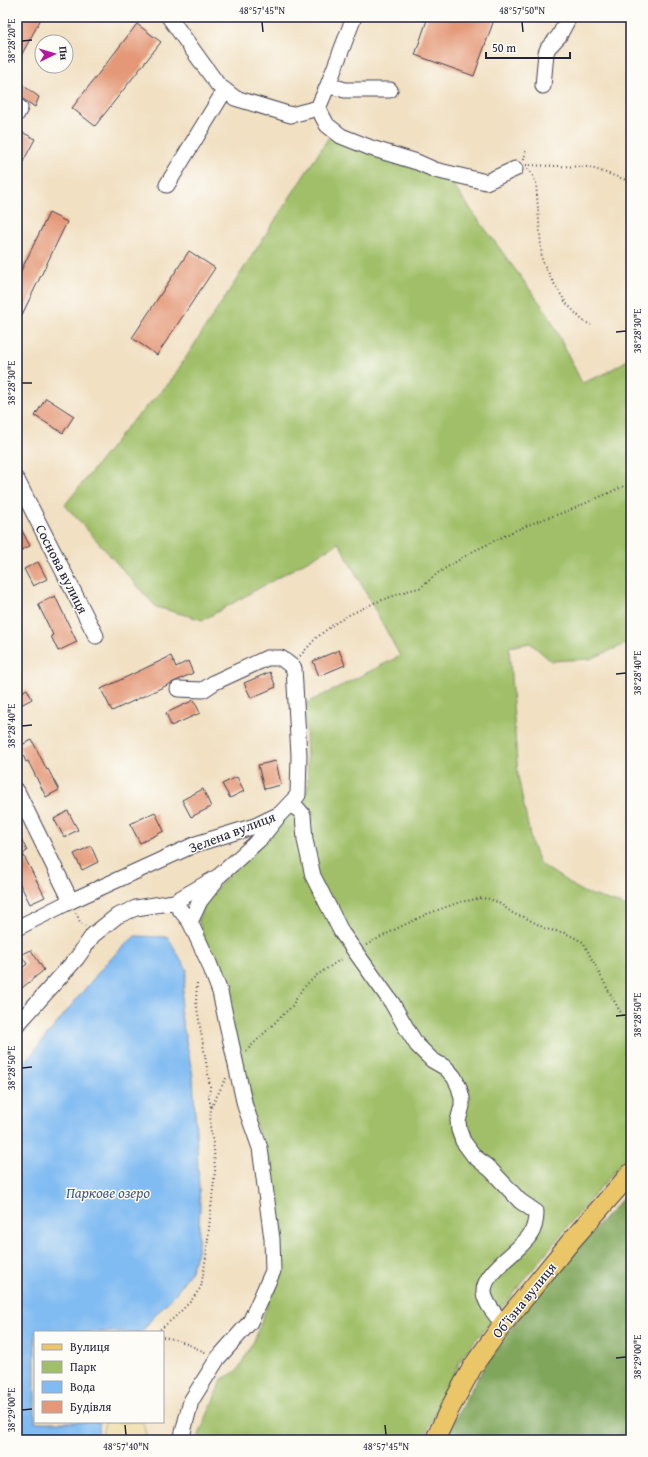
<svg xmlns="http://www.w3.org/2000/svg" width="648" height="1457" viewBox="0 0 648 1457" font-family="'Gentium Book Plus',serif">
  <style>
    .green { fill: #a0bf68; stroke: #617052 }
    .forest { fill: #80a65c; stroke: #51644c }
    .sand { fill: #eeda9e; stroke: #887e6c }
    .water { fill: #80bbf2; stroke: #516e96 }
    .building { fill: #e49877 }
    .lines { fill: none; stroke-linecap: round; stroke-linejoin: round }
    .minor-casing { stroke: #413e4f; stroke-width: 17 }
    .major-casing { stroke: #413e4f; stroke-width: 21 }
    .path { stroke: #413e4f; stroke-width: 2; stroke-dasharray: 1 3; stroke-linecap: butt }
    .minor { stroke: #fff; stroke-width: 15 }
    .major { stroke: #ebc669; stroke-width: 19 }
    .ticks { fill: none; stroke: #22223b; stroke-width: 1.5 }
    .labels { text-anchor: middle; stroke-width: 3; stroke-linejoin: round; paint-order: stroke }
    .street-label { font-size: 14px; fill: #22223b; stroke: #fdfcf7 }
    .water-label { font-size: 15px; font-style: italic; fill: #43587b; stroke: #fdfcf7 }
    .neatline { fill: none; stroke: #22223b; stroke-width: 1.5 }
    .ticks-label { font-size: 10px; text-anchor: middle; fill: #22223b }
  </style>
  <rect width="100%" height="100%" fill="#fdfcf7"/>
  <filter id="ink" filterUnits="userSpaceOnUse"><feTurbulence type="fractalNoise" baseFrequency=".025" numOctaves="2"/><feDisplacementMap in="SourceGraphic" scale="8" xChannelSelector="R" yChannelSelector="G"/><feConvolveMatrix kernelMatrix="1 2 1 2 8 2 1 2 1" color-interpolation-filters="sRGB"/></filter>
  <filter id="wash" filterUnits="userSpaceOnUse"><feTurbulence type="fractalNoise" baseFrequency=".012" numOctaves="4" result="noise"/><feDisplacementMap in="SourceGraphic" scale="16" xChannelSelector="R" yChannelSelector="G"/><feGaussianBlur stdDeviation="0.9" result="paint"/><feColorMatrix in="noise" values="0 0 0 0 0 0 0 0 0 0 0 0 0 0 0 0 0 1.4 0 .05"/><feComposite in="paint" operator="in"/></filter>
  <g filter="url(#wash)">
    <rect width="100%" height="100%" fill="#f1e0c2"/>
    <path class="green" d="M329,137L447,177L548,314L582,383L604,374L631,358V644L628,643L590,659L551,661L530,643L509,647L518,776L531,841L539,863L583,892L618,903L631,909V1152L571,1222L462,1357L423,1440H197L222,1379L237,1371L255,1339L273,1289L277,1269L274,1183L255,1121L224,996L198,920L206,900L300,799L308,788L305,704L400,656L339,543L203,620L156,607L65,505L127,427L170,382Z"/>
    <path class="forest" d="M631,1189V1440H445C457,1414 470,1389 486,1365C527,1301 580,1245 631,1189Z"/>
    <path class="sand" d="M105,1422H143L147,1440H101Z"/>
    <path class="water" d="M135,936L168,937L187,970L180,1010L193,1076L200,1205L198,1248L191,1271L175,1294L150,1321L142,1332H35V1422H100L97,1440H17V1180L18,1177L17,1172V1072L107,962Z"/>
    <g id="blocks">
      <path class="building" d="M17,17H42L17,63Z
        M428,17H495L474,76L415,55Z
        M137,24L161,42L95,126L72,108Z
        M17,81L39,97L35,107L17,95Z
        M22,132L35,139L17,173V142Z
        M49,213L67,222L17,325V279Z
        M189,251L215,268L157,355L132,338Z
        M46,398L74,416L63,433L35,416Z
        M17,521L30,546L17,552Z
        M38,562L47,579L33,586L24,569Z
        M55,596L77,642L58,651L51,636L53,635L38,604Z
        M339,650L345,665L319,676L313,661Z
        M171,656L176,667L188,661L193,673L112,711L101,689Z
        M270,672L276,687L251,698L244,683Z
        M27,689L32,699L17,707V695Z
        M194,700L200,713L171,726L166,713Z
        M32,740L47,770L48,769L59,790L46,797L28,761L26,762L19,746Z
        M276,761L281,785L264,789L258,765Z
        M237,777L244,791L230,798L222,784Z
        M203,789L211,807L191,817L182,800Z
        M68,811L78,830L64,837L54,819Z
        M155,812L164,831L140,843L130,824Z
        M17,830L27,851L23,854L45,897L30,904L17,878Z
        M91,846L98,862L82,870L74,854Z
        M31,950L44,970L17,992V972L27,964L21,955Z"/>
    </g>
  </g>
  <g filter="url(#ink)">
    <use href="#blocks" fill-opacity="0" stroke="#413e4f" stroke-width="1"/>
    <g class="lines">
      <defs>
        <path id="minor" d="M169,17L218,85L235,98L291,115L318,108L328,85L354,17
          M328,85L345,90H390
          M543,86L546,53L548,48L559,36L569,17
          M17,106L20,108L17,114
          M318,108L327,125L341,136L371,148L417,162L435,170L486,182L515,169
          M167,185L225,90
          M17,480L96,636
          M17,791L71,901
          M289,805L298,809L303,815L305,840L313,876L342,933L392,1003L408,1031L417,1045L432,1060L446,1068L454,1077L459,1087L462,1098V1106L458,1121L459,1130L463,1141L474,1156L491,1170L520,1201L536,1212C536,1220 535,1228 530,1235C520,1251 483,1272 484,1292C485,1304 496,1315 503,1324
          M174,902L219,876L260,839L277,818
          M190,922L200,901L215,882
          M17,928L71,901L196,844L255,826L280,814L298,795L299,755L294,668L281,658H267L215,682L203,690L178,689
          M17,1025L77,958L93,935L117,916L136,908L174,902L190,922L209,963L220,992L245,1106L260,1148L272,1239L273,1271L250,1322L218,1358L191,1401L181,1440"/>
        <path id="major" d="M435,1440L449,1410L473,1366L503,1324L572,1240L631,1173"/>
      </defs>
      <use href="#minor" class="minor-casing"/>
      <use href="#major" class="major-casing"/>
      <path class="path" d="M524,160L526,148
        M526,165L589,167L629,181L631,183
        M528,169L532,174L536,183L542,260L552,280L566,303L583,321L591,325
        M300,656L316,638L334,624L349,615L374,603L410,590L420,588L438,573L449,566L472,552L514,531L538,521L568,511L631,483
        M76,913L80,922L85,926
        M366,945L396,929L427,914L460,902L482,898L490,899L499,903L514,914L524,917L546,929L565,933L583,942L607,988L626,1022L631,1027
        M197,983L196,1002L210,1086L209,1098L211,1107
        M246,1051L292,1006L302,989L317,975L343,958
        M157,1332L175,1317L191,1301L201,1287L206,1257L215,1171L214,1149L210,1126L211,1108L226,1078
        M163,1337L178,1340L207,1353"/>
      <use href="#minor" class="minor"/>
      <use href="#major" class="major"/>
    </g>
  </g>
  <path class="ticks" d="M262,22L263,32M522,22L523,32M22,41L32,40M616,332L626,331M22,383H32M616,674L626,673M22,726L32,725M616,1016L626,1015M22,1068L32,1067M616,1358L626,1357M22,1410L32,1409M125,1425L126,1435M385,1425L386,1435"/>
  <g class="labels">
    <g class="street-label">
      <text transform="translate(62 569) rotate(63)" y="5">Соснова вулиця</text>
      <text transform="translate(232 832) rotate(-21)" y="5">Зелена вулиця</text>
      <text transform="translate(524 1300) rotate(-51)" y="5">Об’їзна вулиця</text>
    </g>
    <g class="water-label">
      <text x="108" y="1198">Паркове озеро</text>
    </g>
  </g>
  <rect width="648" height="1457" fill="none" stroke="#fdfcf7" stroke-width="44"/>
  <rect x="34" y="1331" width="130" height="92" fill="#fdfcf7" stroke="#a5a5ac"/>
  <rect x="42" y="1344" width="20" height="6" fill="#ebc669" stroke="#a5a5ac"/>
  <text x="70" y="1351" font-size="12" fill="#22223b">Вулиця</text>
  <rect x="42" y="1361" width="20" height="12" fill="#a0bf68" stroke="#a5a5ac"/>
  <text x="70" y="1371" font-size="12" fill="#22223b">Парк</text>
  <rect x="42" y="1381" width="20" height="12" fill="#80bbf2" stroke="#a5a5ac"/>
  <text x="70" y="1391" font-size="12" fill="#22223b">Вода</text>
  <rect x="42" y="1401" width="20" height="12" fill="#e49877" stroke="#a5a5ac"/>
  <text x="70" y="1411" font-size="12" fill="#22223b">Будівля</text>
  <g transform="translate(54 54) rotate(85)"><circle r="19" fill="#fdfcf7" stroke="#a5a5ac"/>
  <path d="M0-3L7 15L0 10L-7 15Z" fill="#b5179e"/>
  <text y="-6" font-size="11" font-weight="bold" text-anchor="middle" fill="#22223b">Пн</text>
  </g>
  <path d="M486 52v6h84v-6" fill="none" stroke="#22223b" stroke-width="2"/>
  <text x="492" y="52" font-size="12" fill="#22223b" stroke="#fdfcf7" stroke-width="3" paint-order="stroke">50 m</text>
  <rect x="22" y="22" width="604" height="1413" class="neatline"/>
  <g class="ticks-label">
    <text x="262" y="14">48°57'45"N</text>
    <text x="522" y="14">48°57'50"N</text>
    <text transform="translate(11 41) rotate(-90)" y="4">38°28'20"E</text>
    <text transform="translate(637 331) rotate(-90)" y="4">38°28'30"E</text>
    <text transform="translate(11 383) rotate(-90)" y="4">38°28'30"E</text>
    <text transform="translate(637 673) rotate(-90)" y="4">38°28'40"E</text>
    <text transform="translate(11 726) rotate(-90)" y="4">38°28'40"E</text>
    <text transform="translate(637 1015) rotate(-90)" y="4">38°28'50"E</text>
    <text transform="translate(11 1068) rotate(-90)" y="4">38°28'50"E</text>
    <text transform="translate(637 1357) rotate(-90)" y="4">38°29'00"E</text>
    <text transform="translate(11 1410) rotate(-90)" y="4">38°29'00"E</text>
    <text x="126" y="1450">48°57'40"N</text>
    <text x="386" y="1450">48°57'45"N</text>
  </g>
</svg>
